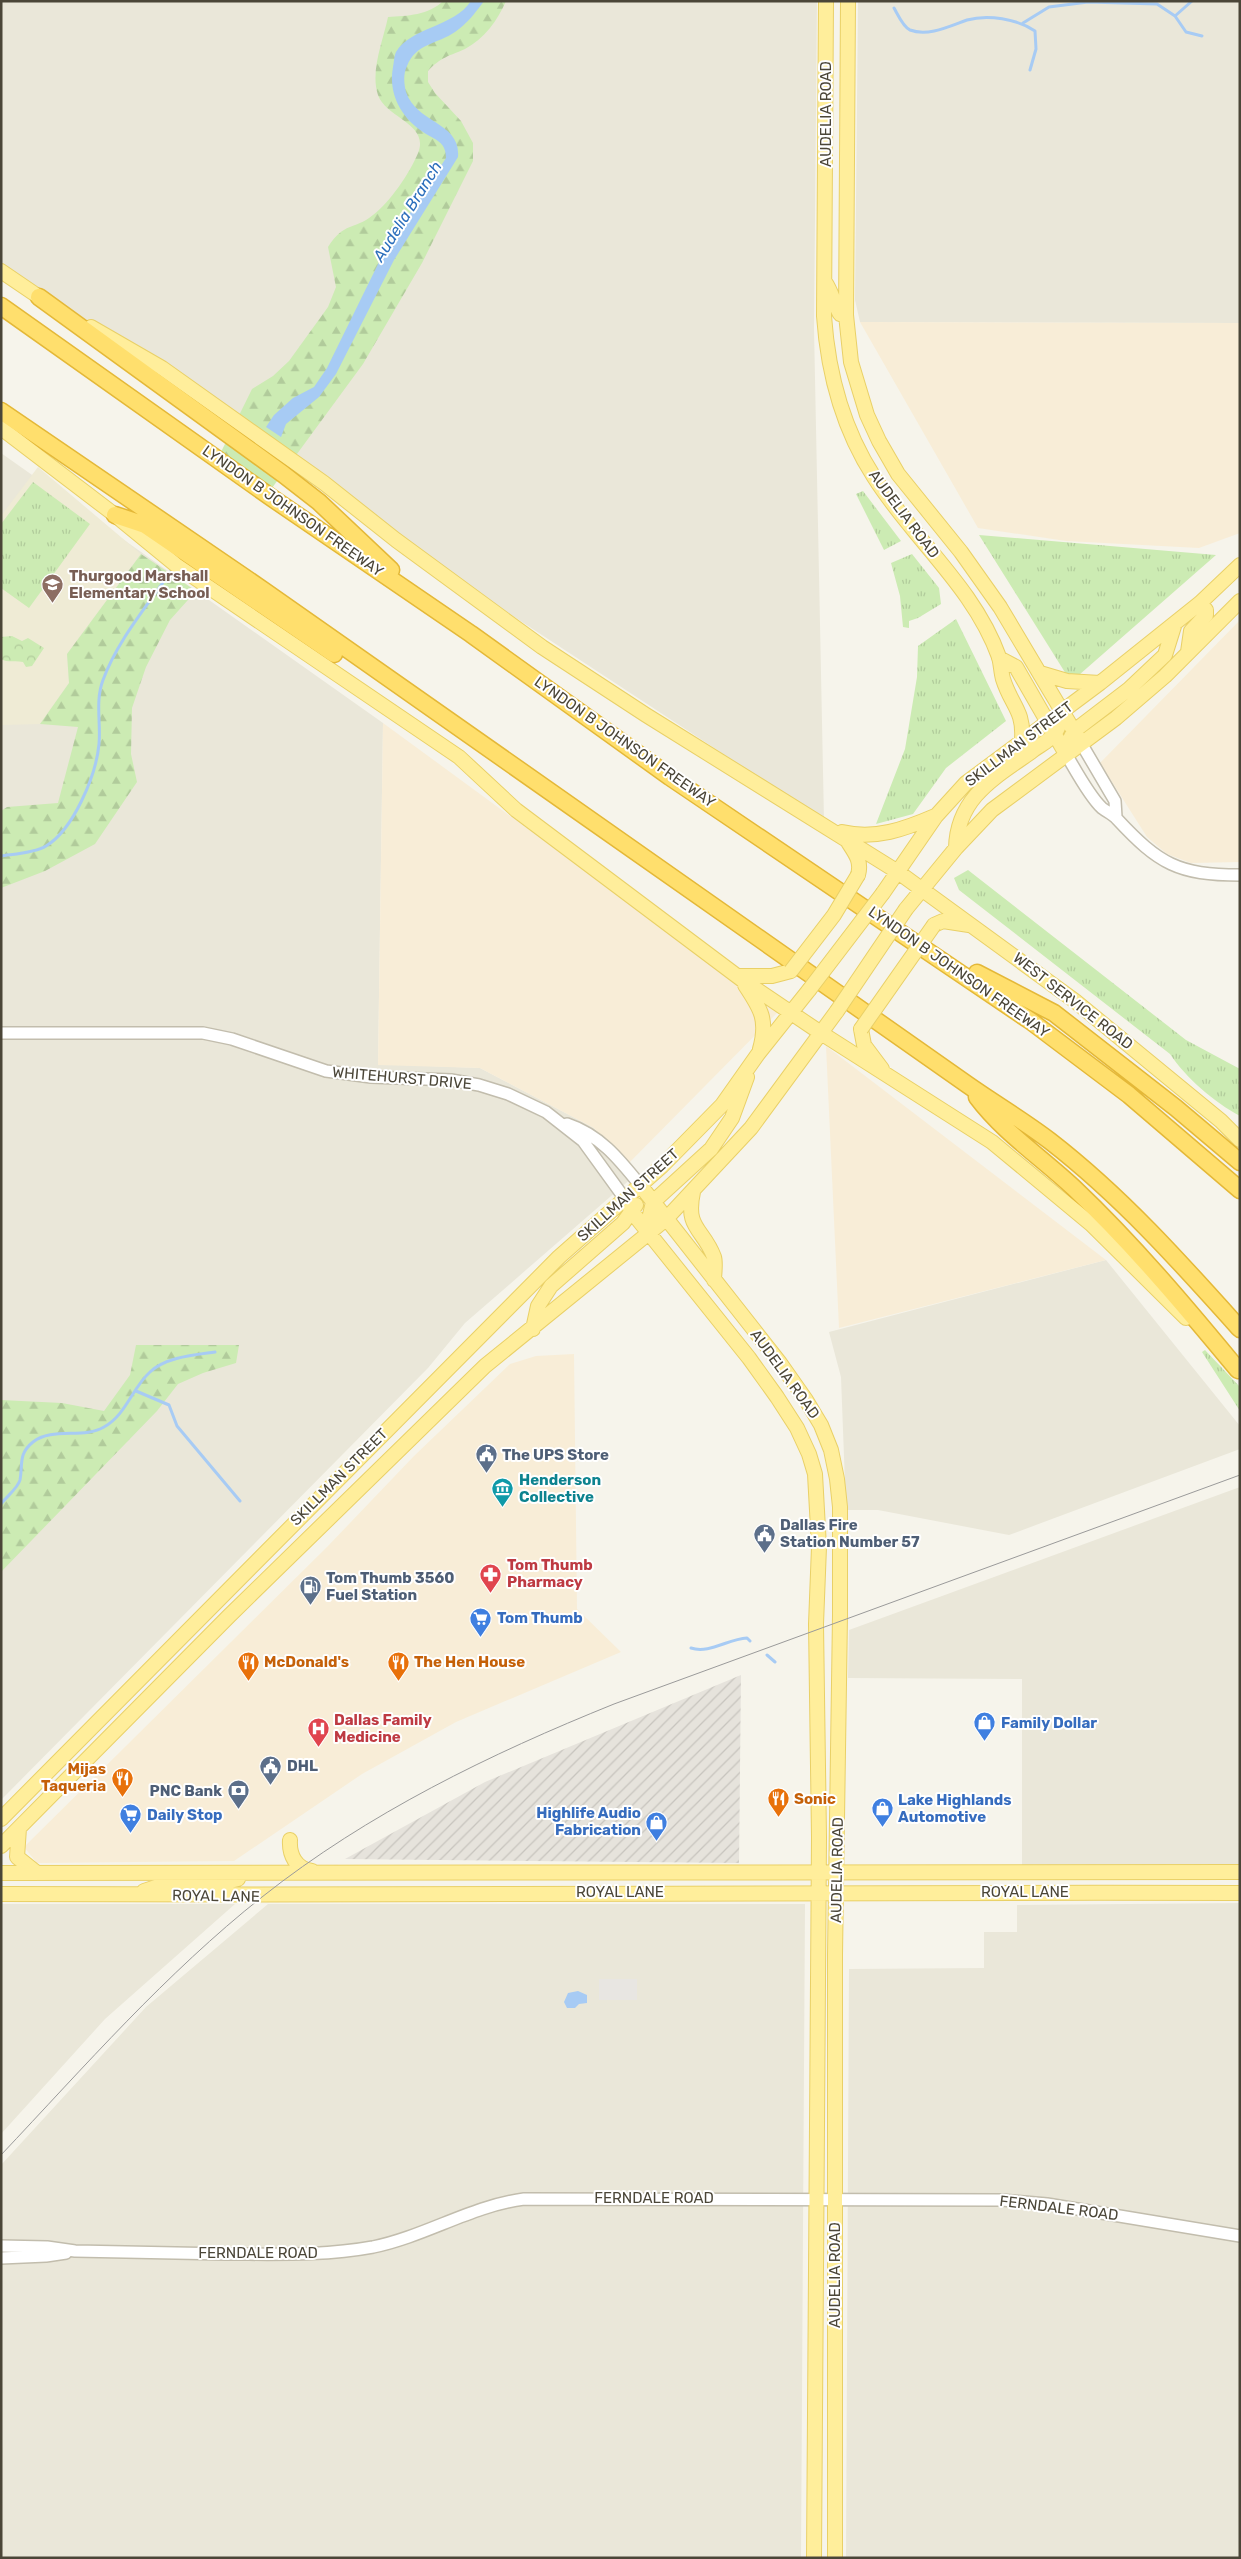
<svg xmlns="http://www.w3.org/2000/svg" width="1241" height="2559" viewBox="0 0 1241 2559" font-family="Rubik,sans-serif">
  <style>
    .residential { fill: #eae7d9 }
    .commercial { fill: #f8edd7 }
    .industrial { fill: url(#industrial-furrows) }
    .education { fill: #efebd5 }
    .grass { fill: url(#grass-tufts) }
    .forest { fill: url(#forest-firs) }
    .park { fill: url(#park-crowns) }
    .parking { fill: #e8e6e2 }
    .water { fill: #a7cbf4 }
    .lines { fill: none; stroke-linecap: round; stroke-linejoin: round }
    .stream { stroke: #a7cbf4; stroke-width: 3 }
    .minor-casing { stroke: #c2bdad; stroke-width: 14 }
    .major-casing { stroke: #e9d067; stroke-width: 16 }
    .highway-casing { stroke: #e4b838; stroke-width: 19 }
    .minor { stroke: #fff; stroke-width: 11 }
    .major { stroke: #ffee9b; stroke-width: 14 }
    .highway { stroke: #ffdf6d; stroke-width: 16 }
    .tram { stroke: #9a9a9a; stroke-width: 1 }
    .major-bridge-casing { stroke: #e9d067; stroke-width: 16; stroke-linecap: butt }
    .major-bridge { stroke: #ffee9b; stroke-width: 14 }
    .labels { text-anchor: middle; stroke-width: 4; stroke-linejoin: round; paint-order: stroke }
    .street-label { font-size: 15px; fill: #4b4638; stroke: #fff }
    .education-label { font-size: 15px; font-weight: bold; fill: #785e54; stroke: #fff; text-anchor: start }
    .service-label { font-size: 15px; font-weight: bold; fill: #4e5e75; stroke: #fff; text-anchor: start }
    .culture-label { font-size: 15px; font-weight: bold; fill: #0d838f; stroke: #fff; text-anchor: start }
    .health-label { font-size: 15px; font-weight: bold; fill: #be3a42; stroke: #fff; text-anchor: start }
    .shop-label { font-size: 15px; font-weight: bold; fill: #366cbe; stroke: #fff; text-anchor: start }
    .food-label { font-size: 15px; font-weight: bold; fill: #c56008; stroke: #fff; text-anchor: start }
    .water-label { font-size: 16px; font-style: italic; fill: #2c6fbc; stroke: #fff }
  </style>
  <defs>
    <pattern id="industrial-furrows" width="10" height="10" patternUnits="userSpaceOnUse" patternTransform="scale(1.25)"><rect width="10" height="10" fill="#e6e3dc"/><path d="M-1 1l2-2M0 10L10 0M9 11l2-2" fill="none" stroke="#c7c4be"/></pattern>
    <pattern id="grass-tufts" width="24" height="20" patternUnits="userSpaceOnUse" patternTransform="scale(1.25)"><rect width="24" height="20" fill="#ccebb3"/><path d="M3 7l-1-3M5 7V3M7 7l1-3M15 17l-1-3M17 17v-4M19 17l1-3" fill="none" stroke="#b1cb9b"/></pattern>
    <pattern id="forest-firs" width="22" height="20" patternUnits="userSpaceOnUse" patternTransform="scale(1.25)"><rect width="22" height="20" fill="#ccebb3"/><path d="M5 1l3.5 6h-7zM16 11l3.5 6h-7z" fill="#b1cb9b"/></pattern>
    <pattern id="park-crowns" width="20" height="18" patternUnits="userSpaceOnUse" patternTransform="scale(1.25)"><rect width="20" height="18" fill="#ccebb3"/><path d="M2 6a3 3 0 1 1 6 0M12 15a3 3 0 1 1 6 0" fill="none" stroke="#b1cb9b"/></pattern>
  </defs>
  <rect width="100%" height="100%" fill="#f6f4eb"/>
  <path class="residential" d="M1,1H817L814,329L824,820L289,469L1,268Z
    M858,1H1240V323L860,322L855,300Z
    M1,453L383,723L378,1064L480,1068L594,1128L633,1177L465,1323L428,1368L1,1800Z
    M1106,1260L1240,1426V1449L1009,1535L878,1510H846L841,1377L829,1332Z
    M1240,1487V1865H1022V1679L848,1678L849,1630Z
    M1240,1903V2558H846L849,1969L984,1968V1932H1017V1905Z
    M1,1904H235L105,2019L1,2134Z
    M268,1904H805L801,2558H1V2165L146,2007Z"/>
  <path class="commercial" d="M860,322L1240,323V533L1199,548L1066,541L978,528Z
    M1240,620V862L1191,863L1167,854L1147,837L1100,763Z
    M383,723L778,1012L625,1167L594,1128L480,1068L378,1065Z
    M826,1046L1106,1260L839,1328Z
    M574,1354L577,1609L621,1652L456,1722L362,1774L234,1861L37,1863L24,1847L328,1546L414,1456L510,1364L536,1356Z"/>
  <path class="industrial" d="M741,1675L739,1863L345,1859L485,1782Z"/>
  <path class="education" d="M38,467L141,554L67,654L69,683L40,724L1,725V516Z"/>
  <path class="grass" d="M33,482L90,524L29,608L1,588V524Z
    M863,491L901,541L884,550L856,494Z
    M979,535L1216,555L1071,682Z
    M912,554L939,588L941,604L918,618L909,621V628L903,627L900,596L891,563Z
    M956,619L1006,721L946,768L913,814L876,824L905,749L917,677L918,646Z
    M968,870L1186,1040L1240,1069V1116C1214,1102 1186,1078 1170,1054L959,890L954,878Z
    M1205,1350L1240,1387V1411L1202,1352Z"/>
  <path class="forest" d="M443,1H506C498,20 484,39 465,49C449,56 441,57 428,71V82L435,93L461,121L473,143V161L422,263L363,364L272,488L221,452L252,389L273,376L289,361L328,307L336,287L328,247C345,221 353,231 373,215C390,202 410,173 418,153C430,124 386,118 378,95C370,71 383,41 388,17C407,16 429,15 443,1Z
    M141,554L196,591L170,620L146,667L132,708L131,754L137,782L95,844L45,871L1,888V811L7,807L58,803L78,727L40,724L69,683L67,654Z
    M136,1345H239L236,1363L203,1373L178,1384L157,1411L1,1572V1400L62,1403L104,1411L130,1375Z"/>
  <path class="park" d="M12,636L22,641L28,638L44,648L32,666L26,667L23,662C15,660 8,663 1,659V637Z"/>
  <path class="parking" d="M599,1979H637V2000H599Z"/>
  <path class="water" d="M471,1H484C476,12 467,24 455,32C438,44 416,43 407,66C403,74 404,84 406,92C417,124 461,122 458,157L394,260L336,374L319,397L286,424L281,437L266,427L274,415L293,398L314,387L327,368L382,256L446,158C446,141 435,140 423,132C401,117 388,94 393,67C394,63 394,56 396,52C411,27 454,27 471,1Z
    M578,1991L587,1995V2003L579,2004L575,2008H567L564,2002L568,1993Z"/>
  <g class="lines">
    <path class="stream" d="M894,8C898,15 903,27 910,30C928,37 950,26 967,20C988,14 1017,19 1035,31L1036,49L1030,70
      M1175,16L1186,32L1202,36
      M1023,23L1049,7L1088,2L1157,4L1175,16L1192,1
      M1,856C14,854 35,853 46,846C73,830 96,776 99,744C101,723 95,701 103,680C118,639 149,604 173,568
      M136,1391L169,1405L177,1426L240,1501
      M1,1504C6,1497 18,1488 20,1480C23,1464 18,1454 33,1442C52,1427 84,1439 104,1427C126,1415 132,1388 150,1372C166,1357 194,1355 215,1352
      M691,1648C709,1654 728,1639 747,1638L750,1641
      M767,1655L775,1662"/>
    <defs>
      <path id="minor" d="M1081,743L1115,801L1116,817
        M1066,754C1075,769 1089,796 1102,808C1107,812 1113,814 1117,819C1159,864 1178,875 1240,875
        M1,1033H203L232,1039L326,1071L371,1077L451,1080L479,1085L508,1094L546,1112L583,1141L625,1199
        M567,1124C600,1135 619,1159 640,1185
        M1,2246L47,2247L75,2251C125,2252 176,2253 226,2254C276,2254 324,2256 373,2247C426,2236 471,2206 524,2199L1002,2200L1047,2204L1240,2236
        M1,2258L46,2256L66,2253"/>
      <path id="major" d="M826,1L824,316C828,373 843,429 874,477C913,539 974,587 999,657C1001,664 1001,672 1003,679C1011,705 1024,710 1022,739
        M848,1L846,315L851,362L867,415L879,441L898,474L961,552L1000,607L1081,743
        M1,271L48,303
        M825,282C832,292 834,304 840,314L846,315
        M91,327L162,368L324,483L396,540L542,647L646,715L898,872L1075,1001L1221,1121L1240,1140
        M1,428L115,515L176,565L459,757L516,810L741,979L821,1033L992,1142L1091,1224L1186,1318
        M1188,652L1191,631L1206,615V610L1200,603
        M999,658L1016,667L1066,754
        M1040,673L1067,681L1100,683
        M1070,739L1074,731L1129,689L1165,655L1175,623
        M842,832C875,840 905,829 935,816
        M848,842C855,853 862,861 858,875
        M956,848C957,798 994,778 1031,752C1038,746 1050,741 1055,733C1060,726 1061,719 1063,711
        M883,893L936,816L966,783L1100,683L1200,603L1240,565
        M906,909L956,848L992,810L1116,718L1165,676L1240,601
        M934,925L943,921L969,925
        M737,976H772L791,971
        M745,985C761,1009 768,1020 760,1049
        M861,1029L864,1045L882,1069
        M640,1185L780,1363L806,1400L821,1425L831,1450L837,1479L840,1507V1615L835,1955V2558
        M693,1192C685,1229 703,1228 714,1257C716,1263 714,1274 714,1280
        M625,1199L632,1212L749,1358L777,1397L797,1428L809,1454L815,1474L819,1547L816,1624L819,1837L814,2558
        M649,1233V1219L653,1202L711,1149L732,1118L747,1077
        M533,1329L538,1306L551,1286L623,1223L636,1205
        M1,1819L559,1257L662,1166L722,1105L758,1054L809,990
        M19,1828L17,1857L37,1873
        M290,1840C289,1855 296,1869 312,1871
        M1,1846L229,1616L485,1366L666,1219L751,1128L837,1011
        M1,1873L1240,1872
        M144,1891L165,1884H218L238,1879
        M1,1894C414,1896 827,1892 1240,1893"/>
      <path id="highway" d="M39,297L283,474L319,502L391,570
        M1,306L272,498L471,634L670,777L1032,1022L1129,1095L1240,1190
        M1,411L263,590L968,1085C995,1104 1024,1121 1050,1141C1121,1196 1180,1262 1240,1329
        M115,515L145,525L334,654
        M977,973L1054,1013L1176,1108L1240,1162
        M977,1097C1004,1133 1041,1157 1074,1188C1133,1244 1186,1307 1238,1370"/>
    </defs>
    <use href="#minor" class="minor-casing"/>
    <use href="#major" class="major-casing"/>
    <use href="#highway" class="highway-casing"/>
    <use href="#minor" class="minor"/>
    <use href="#major" class="major"/>
    <use href="#highway" class="highway"/>
    <path class="tram" d="M1,2155C85,2066 166,1973 262,1897C368,1813 490,1754 614,1704L1240,1475"/>
    <defs>
      <path id="major-bridge" d="M791,971L834,915L858,875
        M809,990L883,893
        M837,1011L906,909
        M861,1029L934,925"/>
    </defs>
    <use href="#major-bridge" class="major-bridge-casing"/>
    <use href="#major-bridge" class="major-bridge"/>
  </g>
  <defs>
    <symbol id="school-pin" viewBox="-11 -11 22 30"><path d="M0 17L-7.5 6A9.5 9.5 0 1 1 7.5 6Z" fill="#8d6e63" stroke="#fff"/><path d="M0-5L7-2L0 1L-7-2ZM-4 1L0 2.5L4 1V4Q0 6-4 4Z" fill="#fff"/></symbol>
    <symbol id="civic-pin" viewBox="-11 -11 22 30"><path d="M0 17L-7.5 6A9.5 9.5 0 1 1 7.5 6Z" fill="#5c6f8a" stroke="#fff"/><path d="M-.6-6.5H3V-4.5H.6V-3L4-1V1h2V6H-6V1h2V-1L-.6-3ZM-1.2 2.5V6h2.4V2.5Z" fill="#fff"/></symbol>
    <symbol id="museum-pin" viewBox="-11 -11 22 30"><path d="M0 17L-7.5 6A9.5 9.5 0 1 1 7.5 6Z" fill="#0f9aa8" stroke="#fff"/><path d="M0-6L6-3V-2H-6V-3ZM-5-1h2V3h-2ZM-1-1h2V3h-2ZM3-1h2V3H3ZM-6 4H6V6H-6Z" fill="#fff"/></symbol>
    <symbol id="pharmacy-pin" viewBox="-11 -11 22 30"><path d="M0 17L-7.5 6A9.5 9.5 0 1 1 7.5 6Z" fill="#e0444e" stroke="#fff"/><path d="M-2-6h4v4h4v4h-4v4h-4v-4h-4v-4h4Z" fill="#fff"/></symbol>
    <symbol id="fuel-pin" viewBox="-11 -11 22 30"><path d="M0 17L-7.5 6A9.5 9.5 0 1 1 7.5 6Z" fill="#5c6f8a" stroke="#fff"/><path d="M-5.5-6h7V0h2V4h1.3V-2.5L3-4.5l.8-.8L6-3V5H2.5V1h-1V6h-7ZM-4.2-4.7v3.2H.2V-4.7Z" fill="#fff"/></symbol>
    <symbol id="supermarket-pin" viewBox="-11 -11 22 30"><path d="M0 17L-7.5 6A9.5 9.5 0 1 1 7.5 6Z" fill="#3f7fe0" stroke="#fff"/><path d="M-6-5.5h2.5l.6 2H6L4.5 2H-2.5L-4.4-4H-6ZM-1.5 3.2a1.3 1.3 0 1 0 .1 0ZM3 3.2a1.3 1.3 0 1 0 .1 0Z" fill="#fff"/></symbol>
    <symbol id="restaurant-pin" viewBox="-11 -11 22 30"><path d="M0 17L-7.5 6A9.5 9.5 0 1 1 7.5 6Z" fill="#e8710a" stroke="#fff"/><path d="M-5-6h1v4h1v-4h1v4h1v-4h1v5L-1.5 .5V6h-2V.5L-5-1ZM5-6V6H3V1.5H1.5Q1.5-4 5-6Z" fill="#fff"/></symbol>
    <symbol id="shop-pin" viewBox="-11 -11 22 30"><path d="M0 17L-7.5 6A9.5 9.5 0 1 1 7.5 6Z" fill="#3f7fe0" stroke="#fff"/><path d="M-5-2.5h2.3a2.7 3.5 0 0 1 5.4 0H5L5.5 6h-11ZM-1.5-2.5h3a1.5 2.3 0 0 0-3 0Z" fill="#fff"/></symbol>
    <symbol id="hospital-pin" viewBox="-11 -11 22 30"><path d="M0 17L-7.5 6A9.5 9.5 0 1 1 7.5 6Z" fill="#e0444e" stroke="#fff"/><path d="M-5-5h3v3.5h4V-5h3V5h-3V1.5h-4V5h-3Z" fill="#fff"/></symbol>
    <symbol id="bank-pin" viewBox="-11 -11 22 30"><path d="M0 17L-7.5 6A9.5 9.5 0 1 1 7.5 6Z" fill="#5c6f8a" stroke="#fff"/><path d="M-6-4H6V4H-6ZM0-2.3a2.3 2.3 0 1 0 0 4.6a2.3 2.3 0 1 0 0-4.6Z" fill="#fff"/></symbol>
  </defs>
  <g fill-rule="evenodd">
    <use href="#school-pin" x="40" y="572" width="25" height="34"/>
    <use href="#civic-pin" x="474" y="1442" width="25" height="34"/>
    <use href="#museum-pin" x="490" y="1476" width="25" height="34"/>
    <use href="#civic-pin" x="752" y="1522" width="25" height="34"/>
    <use href="#pharmacy-pin" x="478" y="1562" width="25" height="34"/>
    <use href="#fuel-pin" x="298" y="1574" width="25" height="34"/>
    <use href="#supermarket-pin" x="468" y="1606" width="25" height="34"/>
    <use href="#restaurant-pin" x="236" y="1650" width="25" height="34"/>
    <use href="#restaurant-pin" x="386" y="1650" width="25" height="34"/>
    <use href="#shop-pin" x="972" y="1710" width="25" height="34"/>
    <use href="#hospital-pin" x="306" y="1716" width="25" height="34"/>
    <use href="#civic-pin" x="258" y="1754" width="25" height="34"/>
    <use href="#restaurant-pin" x="110" y="1766" width="25" height="34"/>
    <use href="#bank-pin" x="226" y="1778" width="25" height="34"/>
    <use href="#restaurant-pin" x="766" y="1786" width="25" height="34"/>
    <use href="#shop-pin" x="870" y="1796" width="25" height="34"/>
    <use href="#supermarket-pin" x="118" y="1802" width="25" height="34"/>
    <use href="#shop-pin" x="644" y="1810" width="25" height="34"/>
  </g>
  <g class="labels">
    <g class="street-label">
      <text transform="translate(826 114) rotate(-90)" y="5">AUDELIA ROAD</text>
      <text transform="translate(293 511) rotate(35)" y="5">LYNDON B JOHNSON FREEWAY</text>
      <text transform="translate(904 514) rotate(53)" y="5">AUDELIA ROAD</text>
      <text transform="translate(625 742) rotate(35)" y="5">LYNDON B JOHNSON FREEWAY</text>
      <text transform="translate(1019 744) rotate(-37)" y="5">SKILLMAN STREET</text>
      <text transform="translate(959 972) rotate(35)" y="5">LYNDON B JOHNSON FREEWAY</text>
      <text transform="translate(1073 1001) rotate(38)" y="5">WEST SERVICE ROAD</text>
      <text transform="translate(402 1078) rotate(5)" y="5">WHITEHURST DRIVE</text>
      <text transform="translate(628 1195) rotate(-42)" y="5">SKILLMAN STREET</text>
      <text transform="translate(785 1374) rotate(54)" y="5">AUDELIA ROAD</text>
      <text transform="translate(339 1477) rotate(-45)" y="5">SKILLMAN STREET</text>
      <text transform="translate(837 1870) rotate(-89)" y="5">AUDELIA ROAD</text>
      <text x="620" y="1897">ROYAL LANE</text>
      <text x="1025" y="1897">ROYAL LANE</text>
      <text transform="translate(216 1896) rotate(1)" y="5">ROYAL LANE</text>
      <text x="654" y="2203">FERNDALE ROAD</text>
      <text transform="translate(1059 2208) rotate(7)" y="5">FERNDALE ROAD</text>
      <text x="258" y="2258">FERNDALE ROAD</text>
      <text transform="translate(835 2275) rotate(-90)" y="5">AUDELIA ROAD</text>
    </g>
    <g class="education-label">
      <text x="69" y="581">Thurgood Marshall<tspan x="69" dy="17">Elementary School</tspan></text>
    </g>
    <g class="service-label">
      <text x="502" y="1460">The UPS Store</text>
      <text x="780" y="1530">Dallas Fire<tspan x="780" dy="17">Station Number 57</tspan></text>
      <text x="326" y="1583">Tom Thumb 3560<tspan x="326" dy="17">Fuel Station</tspan></text>
      <text x="287" y="1771">DHL</text>
      <text x="222" y="1796" text-anchor="end">PNC Bank</text>
    </g>
    <g class="culture-label">
      <text x="519" y="1485">Henderson<tspan x="519" dy="17">Collective</tspan></text>
    </g>
    <g class="health-label">
      <text x="507" y="1570">Tom Thumb<tspan x="507" dy="17">Pharmacy</tspan></text>
      <text x="334" y="1725">Dallas Family<tspan x="334" dy="17">Medicine</tspan></text>
    </g>
    <g class="shop-label">
      <text x="497" y="1623">Tom Thumb</text>
      <text x="1001" y="1728">Family Dollar</text>
      <text x="898" y="1805">Lake Highlands<tspan x="898" dy="17">Automotive</tspan></text>
      <text x="641" y="1818" text-anchor="end">Highlife Audio<tspan x="641" dy="17">Fabrication</tspan></text>
      <text x="147" y="1820">Daily Stop</text>
    </g>
    <g class="food-label">
      <text x="264" y="1667">McDonald's</text>
      <text x="414" y="1667">The Hen House</text>
      <text x="106" y="1774" text-anchor="end">Mijas<tspan x="106" dy="17">Taqueria</tspan></text>
      <text x="794" y="1804">Sonic</text>
    </g>
    <g class="water-label">
      <text transform="translate(407 211) rotate(-58)" y="6">Audelia Branch</text>
    </g>
  </g>
  <rect width="1241" height="2559" fill="none" stroke="#4b4638" stroke-width="5"/>
</svg>
